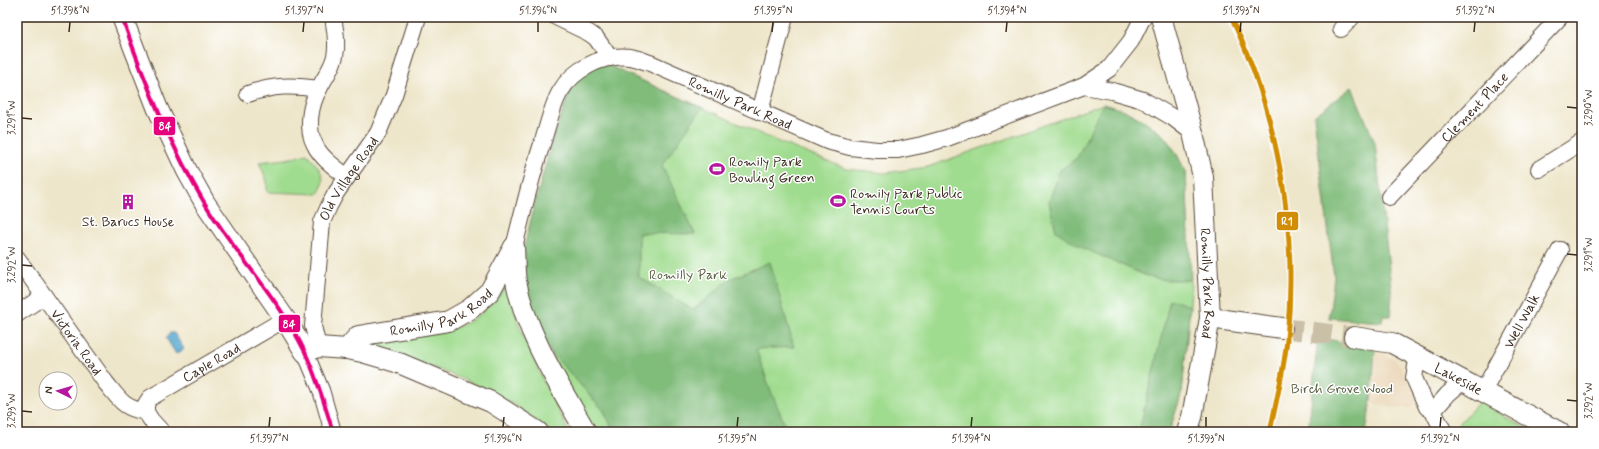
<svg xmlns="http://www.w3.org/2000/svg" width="1599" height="449" viewBox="0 0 1599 449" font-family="Mynerve,sans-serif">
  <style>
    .built { fill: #ebd8ba }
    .green { fill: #a0dc8f; stroke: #6e8356 }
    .forest { fill: #80bc7a; stroke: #5e734c }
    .water { fill: #53a7cf; stroke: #476876 }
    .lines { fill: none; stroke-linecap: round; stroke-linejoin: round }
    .tertiary-tunnel { stroke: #cac0a8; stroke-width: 20; stroke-dasharray: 20 10; stroke-linecap: butt }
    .minor-casing { stroke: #564638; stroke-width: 18 }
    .tertiary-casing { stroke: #564638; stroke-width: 22 }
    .minor { stroke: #fff; stroke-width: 16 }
    .tertiary { stroke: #fff; stroke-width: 20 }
    .bus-1-casing { stroke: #fff; stroke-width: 7 }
    .bus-1 { stroke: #e5007d; stroke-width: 4 }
    .rail-1-casing { stroke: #fff; stroke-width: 8 }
    .rail-1 { stroke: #d18d06; stroke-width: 5 }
    .ticks { fill: none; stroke: #3b2a1e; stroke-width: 1.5 }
    .labels { text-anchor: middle; stroke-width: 3; stroke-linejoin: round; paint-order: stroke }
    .street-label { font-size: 14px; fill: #3b2a1e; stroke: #fff }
    .poi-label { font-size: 14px; fill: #3b2a1e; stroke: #fff; text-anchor: start }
    .park-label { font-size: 14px; fill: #595f40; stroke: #fff }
    .line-badge { stroke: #fff; stroke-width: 1.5 }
    .badge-label { font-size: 11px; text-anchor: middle; font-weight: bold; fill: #fff }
    .neatline { fill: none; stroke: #3b2a1e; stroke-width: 1.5 }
    .ticks-label { font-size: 10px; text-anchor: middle; fill: #3b2a1e }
  </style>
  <rect width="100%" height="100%" fill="#fff"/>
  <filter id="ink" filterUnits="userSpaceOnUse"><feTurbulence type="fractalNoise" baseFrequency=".025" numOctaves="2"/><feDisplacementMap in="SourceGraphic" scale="8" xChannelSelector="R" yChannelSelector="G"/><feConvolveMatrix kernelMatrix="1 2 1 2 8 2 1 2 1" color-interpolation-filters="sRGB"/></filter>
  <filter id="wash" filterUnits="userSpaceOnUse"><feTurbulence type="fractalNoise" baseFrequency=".012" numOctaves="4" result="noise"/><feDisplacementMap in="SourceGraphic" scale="16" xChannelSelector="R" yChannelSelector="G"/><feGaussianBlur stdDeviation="0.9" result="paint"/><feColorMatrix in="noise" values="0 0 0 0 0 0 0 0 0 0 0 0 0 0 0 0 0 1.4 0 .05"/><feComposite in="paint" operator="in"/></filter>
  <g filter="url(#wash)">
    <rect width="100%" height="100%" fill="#eee6ca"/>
    <path class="built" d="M1377,351L1394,359L1400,365L1416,397V402L1413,406L1409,408L1373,405Z"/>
    <path class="green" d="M603,63L781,143L847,169L885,173L928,167L1103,104L1124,110L1146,122L1163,135L1175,151L1186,172L1191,292L1182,392L1169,432H593L549,350L535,203L554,136L569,94Z
      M307,154C319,168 329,176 318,194L267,192V181L259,162L287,159Z
      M504,288L508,290C521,340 546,386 569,432H551L515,405L472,383L427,365L373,349V344C428,331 467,341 504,288Z
      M1479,402L1533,432H1458L1456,427Z"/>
    <path class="forest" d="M603,63L702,108L662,165L695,234L639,233V277L693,310L730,279L770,262L794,347L756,349L770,389L788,432H614L604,411L549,350L530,310L521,259L535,203L554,136L569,94L581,73Z
      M1352,87L1375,143L1392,296L1390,316H1383L1382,322L1329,318L1334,277L1314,116Z
      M1103,104L1124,110L1146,122L1163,135L1175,151L1186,172L1191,280H1165L1149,277L1083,248L1056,231L1049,202L1060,170L1077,158Z
      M1170,299L1190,306L1182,392L1169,432H1139Z
      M1318,337L1375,349L1372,394L1366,432H1308Z"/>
    <path class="water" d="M170,333H174L184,349L176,354L166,338Z"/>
  </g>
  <g filter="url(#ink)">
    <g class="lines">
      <path class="tertiary-tunnel" d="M1282,328L1354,337"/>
      <defs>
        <g id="minor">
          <path d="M333,17C335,30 338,43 335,56C332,69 324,78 319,89C310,105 306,129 315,145C321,158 336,168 347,177"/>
          <path d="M556,17L589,33L596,38L610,58"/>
          <path d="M1341,29L1352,17"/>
          <path d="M1084,86L1109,69L1131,41L1143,17"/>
          <path d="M248,94C274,85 292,85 319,89"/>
          <path d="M760,112L785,17"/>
          <path d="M1539,169L1582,142"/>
          <path id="s1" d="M1389,197L1560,17"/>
          <path id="s2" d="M514,247C523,212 531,176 543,141C547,128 553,103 560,92C573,69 603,54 630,57C637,58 644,61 650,63L827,141L850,147L877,150H898L922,145L947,138L1084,86L1112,91L1143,100L1172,117L1193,133"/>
          <path id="s3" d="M17,258L106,383C120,400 123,408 146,412"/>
          <path d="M17,314L44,296"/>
          <path id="s4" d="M318,347L313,326L322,222L329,206L336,193L378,133L394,95L418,17"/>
          <path d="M305,352L321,390L333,432"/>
          <path d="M1420,358L1416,366L1414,378L1427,407L1433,411L1444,432"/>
          <path id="s5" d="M1483,391L1560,250"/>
          <path d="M1433,411L1448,394L1463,381"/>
          <path id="s6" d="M146,412V404L150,398L285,319"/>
          <path d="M146,412L151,420L162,432"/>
        </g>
        <g id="tertiary">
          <path d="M122,17L157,107L187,171L205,203L285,319L305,352L318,347L347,349L362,352L399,363L491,402L538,432"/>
          <path id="s7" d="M1161,17L1193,133L1203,177L1210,318L1192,417L1187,432"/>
          <path d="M514,247C515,259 514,270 516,281C526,334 560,386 586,432"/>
          <path d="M1210,318L1282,328"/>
          <path id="s8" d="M1354,337L1392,343L1559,432"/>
          <path id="s9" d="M347,349L358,336L449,321L470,309L490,291L514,247"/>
        </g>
      </defs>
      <use href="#minor" class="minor-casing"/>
      <use href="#tertiary" class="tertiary-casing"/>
      <use href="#minor" class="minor"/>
      <use href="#tertiary" class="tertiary"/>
      <defs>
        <path id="bus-1" d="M122,17C143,78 171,147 204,202C235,254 279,298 305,352C317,378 325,405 333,432"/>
      </defs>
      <use href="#bus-1" class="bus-1-casing"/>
      <use href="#bus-1" class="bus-1"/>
      <defs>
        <path id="rail-1" d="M1231,17C1279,117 1298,230 1287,339C1284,371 1276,401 1270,432"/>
      </defs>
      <use href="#rail-1" class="rail-1-casing"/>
      <use href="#rail-1" class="rail-1"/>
    </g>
  </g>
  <path class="ticks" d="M69,32L70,22M303,32L304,22M538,32V22M772,32L773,22M1006,32L1007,22M1240,32L1241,22M1474,32L1475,22M1567,107L1577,108M22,118L32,119M1567,254L1577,255M22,265L32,266M1567,400L1577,401M22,411L32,412M269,427L270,417M503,427L504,417M737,427L738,417M971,427L972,417M1206,427V417M1440,427L1441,417"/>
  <defs>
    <symbol id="stadium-bare" viewBox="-9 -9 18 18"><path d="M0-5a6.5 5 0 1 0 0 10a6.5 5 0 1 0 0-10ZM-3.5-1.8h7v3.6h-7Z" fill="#b5179e" stroke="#fff" stroke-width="2.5" paint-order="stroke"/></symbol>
    <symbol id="building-bare" viewBox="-9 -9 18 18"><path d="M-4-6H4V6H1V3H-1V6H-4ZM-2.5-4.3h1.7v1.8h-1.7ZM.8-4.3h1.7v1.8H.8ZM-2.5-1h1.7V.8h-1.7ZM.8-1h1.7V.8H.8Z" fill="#b5179e" stroke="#fff" stroke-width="2.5" paint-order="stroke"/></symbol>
  </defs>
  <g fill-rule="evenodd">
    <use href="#stadium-bare" x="706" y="158" width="22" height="22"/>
    <use href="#stadium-bare" x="827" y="190" width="22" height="22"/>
    <use href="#building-bare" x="117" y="191" width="22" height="22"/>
  </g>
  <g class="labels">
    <g class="street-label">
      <text dy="5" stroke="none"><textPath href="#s2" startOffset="364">Romilly Park Road</textPath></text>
      <text dy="5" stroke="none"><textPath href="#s1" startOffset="124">Clement Place</textPath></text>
      <text dy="5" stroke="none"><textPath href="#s4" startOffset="177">Old Village Road</textPath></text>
      <text dy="5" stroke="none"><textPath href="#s7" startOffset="272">Romilly Park Road</textPath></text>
      <text dy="5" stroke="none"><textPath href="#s9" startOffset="105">Romilly Park Road</textPath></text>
      <text dy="5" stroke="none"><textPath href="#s5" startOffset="80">Well Walk</textPath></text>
      <text dy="5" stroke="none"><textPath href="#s3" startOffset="103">Victoria Road</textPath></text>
      <text dy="5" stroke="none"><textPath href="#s6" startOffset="86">Caple Road</textPath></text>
      <text dy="5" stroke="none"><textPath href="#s8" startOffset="114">Lakeside</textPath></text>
    </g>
    <g class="poi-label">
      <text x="729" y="166">Romily Park<tspan x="729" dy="16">Bowling Green</tspan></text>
      <text x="850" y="198">Romily Park Public<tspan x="850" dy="16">Tennis Courts</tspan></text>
      <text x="128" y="226" text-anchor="middle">St. Barucs House</text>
    </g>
    <g class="park-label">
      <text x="688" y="279">Romilly Park</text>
      <text x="1342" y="393">Birch Grove Wood</text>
    </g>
  </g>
  <g class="line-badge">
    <rect x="153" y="116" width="23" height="20" rx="4" fill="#e5007d"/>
    <rect x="1276" y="211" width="23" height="20" rx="4" fill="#d18d06"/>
    <rect x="278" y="314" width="23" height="19" rx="4" fill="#e5007d"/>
  </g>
  <g class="badge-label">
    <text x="165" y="130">84</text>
    <text x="1287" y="225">R1</text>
    <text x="289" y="328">84</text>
  </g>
  <rect width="1599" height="449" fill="none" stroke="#fff" stroke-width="44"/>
  <g transform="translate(58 391) rotate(275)"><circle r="19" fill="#ffffff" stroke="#b1aaa5"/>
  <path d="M0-3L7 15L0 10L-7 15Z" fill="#b5179e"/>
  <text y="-6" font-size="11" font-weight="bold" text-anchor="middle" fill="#3b2a1e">N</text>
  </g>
  <rect x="22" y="22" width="1555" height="405" class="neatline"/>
  <g class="ticks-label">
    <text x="70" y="14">51.398°N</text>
    <text x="304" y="14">51.397°N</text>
    <text x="538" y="14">51.396°N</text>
    <text x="773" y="14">51.395°N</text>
    <text x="1007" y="14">51.394°N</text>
    <text x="1241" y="14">51.393°N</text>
    <text x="1475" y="14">51.392°N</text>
    <text transform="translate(1588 108) rotate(-90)" y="4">3.290°W</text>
    <text transform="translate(11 118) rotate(-90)" y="4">3.291°W</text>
    <text transform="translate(1588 255) rotate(-90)" y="4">3.291°W</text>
    <text transform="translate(11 265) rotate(-90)" y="4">3.292°W</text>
    <text transform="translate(1588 401) rotate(-90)" y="4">3.292°W</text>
    <text transform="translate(11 411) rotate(-90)" y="4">3.293°W</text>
    <text x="269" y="442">51.397°N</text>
    <text x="503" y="442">51.396°N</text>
    <text x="737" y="442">51.395°N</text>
    <text x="971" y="442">51.394°N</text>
    <text x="1206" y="442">51.393°N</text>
    <text x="1440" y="442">51.392°N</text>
  </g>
</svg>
